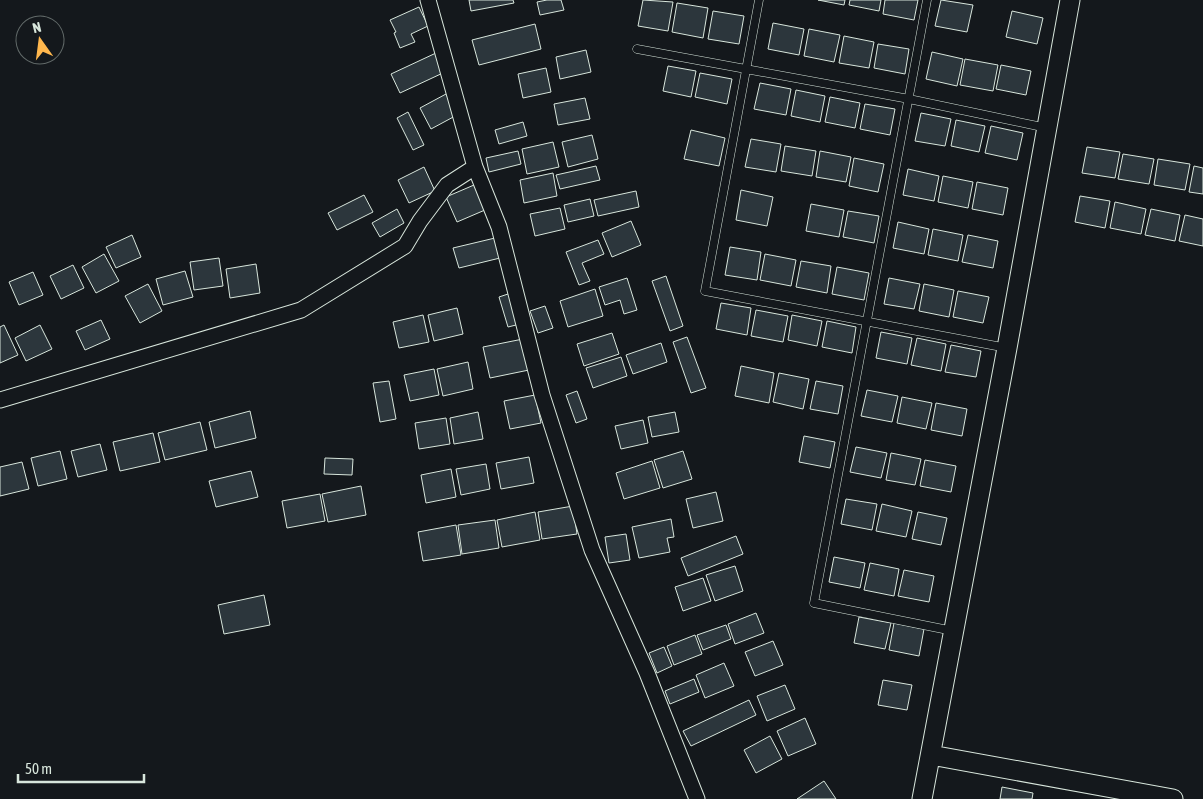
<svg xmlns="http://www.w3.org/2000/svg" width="1203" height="799" viewBox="0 0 1203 799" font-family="'Asap Condensed',sans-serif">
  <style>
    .building { fill: #2c363c; stroke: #d8e6dc }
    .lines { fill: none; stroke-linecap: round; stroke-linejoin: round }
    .service-casing { stroke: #d8e6dc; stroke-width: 9 }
    .minor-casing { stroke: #d8e6dc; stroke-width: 17 }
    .tertiary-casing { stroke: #d8e6dc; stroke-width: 21 }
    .service { stroke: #14181c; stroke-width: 8 }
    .minor { stroke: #14181c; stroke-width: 15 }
    .tertiary { stroke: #14181c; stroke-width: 19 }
  </style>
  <rect width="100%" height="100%" fill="#14181c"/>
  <path class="building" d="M469,0H513L514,3L471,11Z
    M547,0H561L564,10L540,15L537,2Z
    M643,0L673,2L668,31L638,26Z
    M818,0H845L844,5Z
    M850,0H881L879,11L849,5Z
    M885,0H918L914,20L883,14Z
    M941,0L973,5L967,32L935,26Z
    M677,3L708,8L703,38L672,32Z
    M419,7L428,26L411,34L415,42L400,48L394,33L396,32L390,20Z
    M713,11L744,16L739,44L708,39Z
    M1012,11L1043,18L1037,44L1006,37Z
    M773,23L804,29L799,55L768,49Z
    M535,24L541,49L479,65L472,40Z
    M809,29L840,35L834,62L804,56Z
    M844,36L874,42L869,68L839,63Z
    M878,44L909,49L905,74L874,68Z
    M586,50L591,72L560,79L556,57Z
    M932,52L963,59L957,86L926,79Z
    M436,53L445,72L400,93L391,74Z
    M965,59L998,65L993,91L960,85Z
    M1001,65L1031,71L1026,95L996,89Z
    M668,66L696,71L691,97L663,91Z
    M546,68L551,92L523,98L518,74Z
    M700,73L732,79L727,104L695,97Z
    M760,83L791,89L786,115L754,109Z
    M796,90L825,96L820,122L791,116Z
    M446,94L457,115L431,129L420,108Z
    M830,97L860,103L855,128L825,122Z
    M585,98L590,119L558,125L554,104Z
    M865,104L895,109L890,135L860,129Z
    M408,112L424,145L413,150L397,118Z
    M921,113L951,119L945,146L915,141Z
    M956,120L985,126L979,152L951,146Z
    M523,122L527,136L499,144L495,130Z
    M991,126L1023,133L1017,160L985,153Z
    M691,130L725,138L719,166L684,159Z
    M592,135L598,159L568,167L562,142Z
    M751,139L781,144L776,172L745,167Z
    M553,142L559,167L527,174L522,149Z
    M785,146L816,151L812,176L781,171Z
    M1087,147L1120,152L1115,178L1082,173Z
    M518,151L521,164L489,172L486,158Z
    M820,151L851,157L846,182L816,177Z
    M1123,154L1154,159L1149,184L1118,179Z
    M854,158L884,164L878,192L849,186Z
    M1158,159L1190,164L1185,190L1154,185Z
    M596,166L600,180L560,189L556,175Z
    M1194,166L1203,168V194L1189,192Z
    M424,167L435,191L409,203L398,180Z
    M908,169L939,176L934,201L903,195Z
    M553,173L557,196L524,203L520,180Z
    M943,176L973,182L968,208L938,202Z
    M977,182L1008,188L1003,215L972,209Z
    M474,185L485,210L457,222L446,197Z
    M741,190L773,197L767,226L736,220Z
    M636,191L639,207L598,216L594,200Z
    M364,195L373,212L337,230L328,213Z
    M1080,196L1110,201L1105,228L1075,222Z
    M590,199L594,216L568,222L564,205Z
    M1115,202L1146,209L1141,234L1110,228Z
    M811,204L844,210L839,237L806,231Z
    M560,208L565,229L535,236L530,214Z
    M397,209L404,223L380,237L372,223Z
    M1151,209L1180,215L1175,241L1145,235Z
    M848,211L879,216L874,243L843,237Z
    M1185,215L1203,219V246L1179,241Z
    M631,221L641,245L612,257L602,233Z
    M898,222L929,229L924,254L893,248Z
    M933,229L963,235L958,261L928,255Z
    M132,235L141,257L116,268L106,247Z
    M968,235L998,241L993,268L962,262Z
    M495,238L500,258L459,268L453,248Z
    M598,240L604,254L582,263L590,281L579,285L566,252Z
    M730,247L761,252L757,280L725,275Z
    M104,254L119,281L96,293L82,267Z
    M765,254L796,260L791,286L760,280Z
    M219,258L223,286L194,290L190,262Z
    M801,261L831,266L827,293L796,287Z
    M256,264L260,293L230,298L226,269Z
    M73,265L84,288L61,299L50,276Z
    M837,267L869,273L864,300L832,294Z
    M185,271L193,297L163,305L156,279Z
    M33,272L43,295L19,305L9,282Z
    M666,276L683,326L670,331L652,281Z
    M627,278L637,310L624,314L620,300L605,305L599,287Z
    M889,278L920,284L914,309L884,304Z
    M148,284L162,311L140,323L125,296Z
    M924,284L954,290L949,317L919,311Z
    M595,289L603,316L568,327L560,301Z
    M958,291L989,297L983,323L953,317Z
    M511,293L520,324L508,327L499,297Z
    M721,303L751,308L747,335L716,329Z
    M545,306L553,328L538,333L530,311Z
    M457,308L463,334L434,341L428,315Z
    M756,310L788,316L783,342L751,336Z
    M423,315L429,342L399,348L393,322Z
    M792,315L822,321L817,346L788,340Z
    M101,320L110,339L85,350L76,331Z
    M827,321L856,327L852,353L822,347Z
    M4,325L18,355L0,363V327Z
    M40,325L52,349L26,361L15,338Z
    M881,332L912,338L907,364L876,358Z
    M612,333L619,354L584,366L577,344Z
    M687,337L706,388L691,393L673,342Z
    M917,338L946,344L941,371L911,365Z
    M523,339L529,370L490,378L483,347Z
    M661,343L667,362L633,374L626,355Z
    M951,345L981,351L976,377L945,372Z
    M621,357L627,376L593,388L586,368Z
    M468,362L473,389L443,396L437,369Z
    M741,366L774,373L769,403L735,396Z
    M434,369L439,395L410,401L404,375Z
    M779,373L809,379L803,409L773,402Z
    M389,381L396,419L380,422L373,383Z
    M816,381L843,386L838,414L810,409Z
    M867,390L898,396L892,422L861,416Z
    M577,391L587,419L576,423L566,395Z
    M535,395L541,423L510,429L504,401Z
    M902,397L932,403L926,429L897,423Z
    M936,403L967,409L962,436L931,430Z
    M250,411L256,438L215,448L209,422Z
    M478,412L483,439L454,444L450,418Z
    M675,412L679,432L652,437L648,417Z
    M446,418L450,444L419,449L415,423Z
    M643,420L648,443L621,449L615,426Z
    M200,422L207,450L165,460L158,433Z
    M153,433L160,462L120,471L113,442Z
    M804,436L835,442L830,468L799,462Z
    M100,444L107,470L78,477L71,451Z
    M856,447L887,453L881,478L850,472Z
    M60,451L67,479L38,486L31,458Z
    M683,451L692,479L663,488L654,460Z
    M891,453L921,459L915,485L886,480Z
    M529,457L534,483L501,489L496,463Z
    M325,458L353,459L352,475L324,474Z
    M925,460L956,466L951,492L920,486Z
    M652,461L660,488L624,499L616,473Z
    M22,462L29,489L0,496V467Z
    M486,464L490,489L461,495L456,469Z
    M451,469L456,497L426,503L421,475Z
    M251,471L258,497L216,507L209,481Z
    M361,486L366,515L328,522L322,494Z
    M716,492L723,521L693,528L686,499Z
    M320,494L325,521L287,528L282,501Z
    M846,499L877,504L872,530L841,524Z
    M882,504L912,511L906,537L876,531Z
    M573,506L577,534L542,539L538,512Z
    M535,512L540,540L502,547L497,520Z
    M918,512L947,518L941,545L912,539Z
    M671,519L674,537L667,538L670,552L639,558L632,527Z
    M495,520L499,548L462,554L458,525Z
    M456,525L461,555L423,561L418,532Z
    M626,534L630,560L609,563L605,537Z
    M736,536L743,554L688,576L681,558Z
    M834,557L865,563L860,588L829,582Z
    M870,563L899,569L894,596L864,590Z
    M735,566L743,591L715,601L706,575Z
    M904,570L934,576L929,602L898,596Z
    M703,578L711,601L683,611L675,587Z
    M264,595L270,625L224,634L218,605Z
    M756,613L764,633L735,644L728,624Z
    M859,617L891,623L885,649L854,643Z
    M894,623L924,629L919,656L889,650Z
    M726,625L731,639L703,650L697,635Z
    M695,635L702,654L674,665L667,646Z
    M773,641L783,665L755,676L745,652Z
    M664,647L672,666L657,673L649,653Z
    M724,663L734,686L705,698L696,675Z
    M694,679L699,692L670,704L665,691Z
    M883,680L912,685L907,710L878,705Z
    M785,685L795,709L767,721L757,696Z
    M749,700L756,715L691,746L683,731Z
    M805,718L816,744L788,756L777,731Z
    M770,736L782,759L756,773L744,750Z
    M824,781L836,799H797Z
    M1002,787L1033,793L1032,799H1000Z"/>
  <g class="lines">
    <defs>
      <path id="service" d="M759,0L705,291L1007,348
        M927,0L814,603L953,631
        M637,49L909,99L1047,128"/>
      <path id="minor" d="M428,0L475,167L499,227L542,395L592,550L647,673L697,799
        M0,400L301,310L405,246L420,221L447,185L475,167"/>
      <path id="tertiary" d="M931,755L1173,799
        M922,799L1007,348L1070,0"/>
    </defs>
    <use href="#service" class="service-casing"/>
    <use href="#minor" class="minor-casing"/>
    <use href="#tertiary" class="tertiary-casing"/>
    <use href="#service" class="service"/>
    <use href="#minor" class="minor"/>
    <use href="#tertiary" class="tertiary"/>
  </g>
  <g transform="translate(40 40) rotate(346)"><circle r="24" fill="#14181c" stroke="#626a69"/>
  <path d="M0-4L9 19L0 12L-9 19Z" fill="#ffb74d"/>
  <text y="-8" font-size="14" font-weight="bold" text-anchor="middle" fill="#d8e6dc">N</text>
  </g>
  <path d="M18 774v8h126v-8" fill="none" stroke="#d8e6dc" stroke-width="2.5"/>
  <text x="25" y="774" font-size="15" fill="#d8e6dc" stroke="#14181c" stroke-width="4" paint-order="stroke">50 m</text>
</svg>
